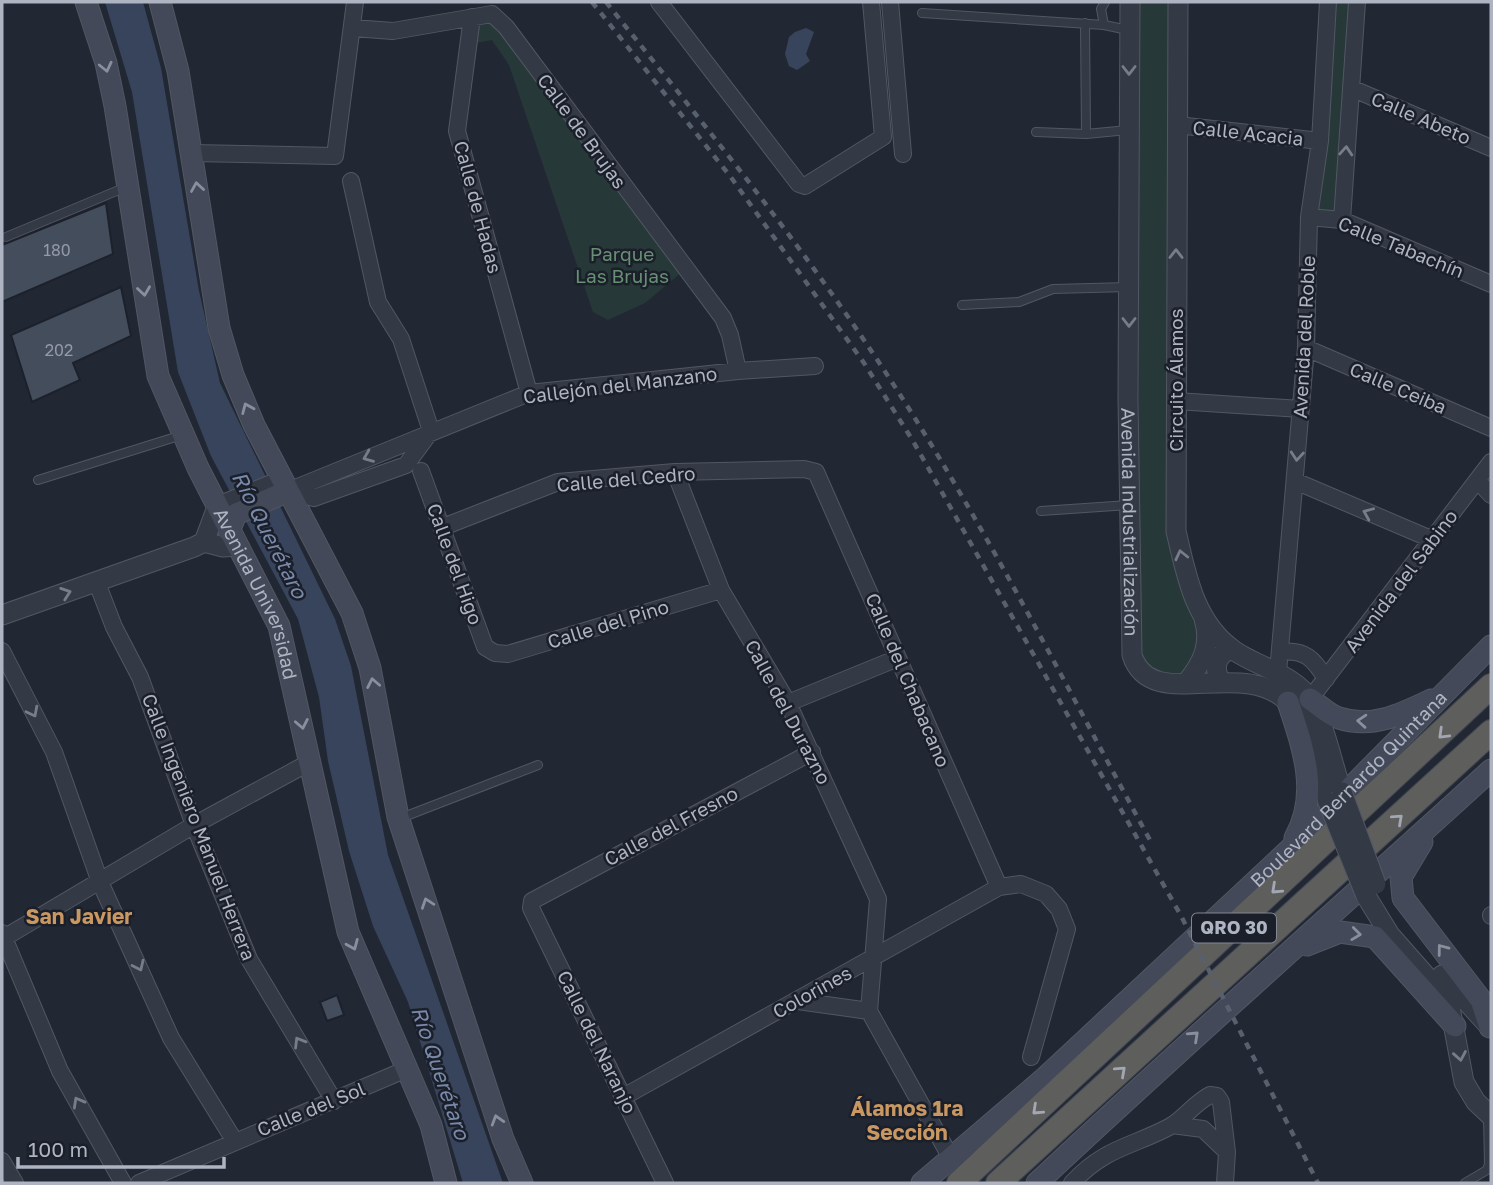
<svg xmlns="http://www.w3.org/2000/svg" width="1493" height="1185" viewBox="0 0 1493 1185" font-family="'Golos Text',sans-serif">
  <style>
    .green { fill: #273839 }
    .water { fill: #38445c }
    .building { fill: #444d5c; stroke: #1c212c; stroke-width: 2 }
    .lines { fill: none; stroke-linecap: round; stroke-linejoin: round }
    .service-casing { stroke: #525763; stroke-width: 10 }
    .minor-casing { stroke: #525763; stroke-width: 18 }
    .tertiary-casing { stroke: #525763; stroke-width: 21 }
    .secondary-casing { stroke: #525763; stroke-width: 23 }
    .trunk-casing { stroke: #3f4450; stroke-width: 26 }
    .service { stroke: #343a45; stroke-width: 8 }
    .minor { stroke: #343a45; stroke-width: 16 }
    .tertiary { stroke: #343a45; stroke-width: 19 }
    .secondary { stroke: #434958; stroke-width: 21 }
    .trunk { stroke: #5e5e5c; stroke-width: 24 }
    .rail { stroke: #58606e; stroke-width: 4.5; stroke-dasharray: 7 7; stroke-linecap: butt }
    .tertiary-bridge-casing { stroke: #525763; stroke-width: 21; stroke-linecap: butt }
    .tertiary-bridge { stroke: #343a45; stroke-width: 19 }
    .oneway { stroke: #898f9d }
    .oneway2 { stroke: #777d8a }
    .oneway3 { stroke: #a2a7b3 }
    .labels { text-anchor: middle; stroke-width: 5; stroke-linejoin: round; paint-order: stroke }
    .number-label { font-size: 16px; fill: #949aa8 }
    .shield { fill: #1a1f2a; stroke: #828794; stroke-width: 2 }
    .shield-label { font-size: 18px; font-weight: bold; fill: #aeb4c2 }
    .street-label { font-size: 19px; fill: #aeb4c2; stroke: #1a1f2a }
    .park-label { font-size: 19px; fill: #689074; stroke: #1a1f2a }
    .water-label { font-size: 21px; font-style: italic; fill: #7989a9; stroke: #1a1f2a }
    .neighbourhood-label { font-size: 21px; font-weight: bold; fill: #c99762; stroke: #1a1f2a }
  </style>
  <rect width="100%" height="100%" fill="#212834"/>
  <path class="green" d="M1137,2H1170L1168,530L1181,591L1205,647L1179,677L1153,673L1140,656Z
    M1328,2H1357L1342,220L1309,217Z
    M490,16L681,273L645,303L608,320L593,312L509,65L492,40L464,45L466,22Z"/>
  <path class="water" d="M105,2H143L161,68L199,291L220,383L335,619L351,666L388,855L503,1183H463L408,1002L373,926L349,851L328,761L319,697L298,619L211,456L178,372L132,92Z
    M806,28L814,32L806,54L810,61L797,70L789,66L785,54L789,37L795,32Z"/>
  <path class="building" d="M106,203L113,254L2,302V245Z
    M121,287L131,336L73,363L80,380L32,402L11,335Z
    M337,995L344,1015L327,1021L320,1002Z"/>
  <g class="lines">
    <defs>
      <path id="service" d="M1105,2L1101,9L1104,25L1128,30
        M922,13L1104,25
        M1085,23L1086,134
        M1036,132L1086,134L1128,130
        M6,237L126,187
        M962,305L1019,302L1053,289L1128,287
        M38,480L182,435
        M1041,511L1129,505
        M401,818L538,765
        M1465,1183L1487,1170L1489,1164L1488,1116"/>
      <path id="minor" d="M659,2L799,184L805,186L883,137L871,2
        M890,2L903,154
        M472,17L457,131L529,393
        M353,28L393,31L492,14L506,27L723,318L730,335L738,371
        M1351,88L1491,148
        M1177,125L1320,141
        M192,153L335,156L355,2
        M351,181L378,302L401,339L431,431
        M1309,217L1342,220L1491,284
        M1342,220L1357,2
        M1306,348L1491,428
        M1176,401L1301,409
        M421,471L485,647L495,653L508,654L721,590
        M675,472L721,590L788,703L878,899L869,1011L951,1158
        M1295,481L1431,539
        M1478,481L1491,495
        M288,491L529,393L738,371L815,366
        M288,491L314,498L406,465L431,431
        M443,527L558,482L675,472L804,469L816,472L999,887
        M97,583L114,627L140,677L194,825L249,959L334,1101
        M2,651L54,752L100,882L171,1038L234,1140
        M1280,652C1305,649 1314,659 1326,679
        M1278,672L1306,348L1309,217L1320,141L1328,2
        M1310,699L1491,462
        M788,703L898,658
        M1491,916V915
        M2,933L60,1071L123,1183
        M2,939L194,825L310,762
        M798,1001L869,1011
        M625,1096L999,887L1021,884L1046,894L1059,909L1067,929L1031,1057
        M1172,1125L1203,1129L1226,1151
        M2,1161L15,1183
        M139,1183L407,1069
        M665,1183L531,908L532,901L812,752
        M1072,1183C1105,1147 1132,1147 1171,1126C1185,1117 1195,1103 1210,1095L1217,1096L1221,1102L1227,1152L1225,1183"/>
      <g id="tertiary">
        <path id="s1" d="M1130,2L1128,398L1132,655C1151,715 1243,655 1289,703C1313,729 1319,769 1328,802"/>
        <path d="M1178,2L1176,531C1186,574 1194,621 1232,649C1254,666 1296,674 1311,701C1326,728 1332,763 1342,792"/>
        <path d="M204,542L223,547L237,546"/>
        <path d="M2,615L194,547L204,542L217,507L273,484"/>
        <path d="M1220,681C1213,666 1216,656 1231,649"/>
        <path d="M1186,683C1202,664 1212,644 1204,619"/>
        <path d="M1366,896L1390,935L1449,1002L1464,1082L1476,1102L1491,1116"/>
        <path d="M1442,975L1488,1025"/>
      </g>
      <g id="secondary">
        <path id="s2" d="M86,2L106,63L115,106L158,376L198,468L279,626L348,932L431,1125L446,1183"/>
        <path d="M160,2L178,71L219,328L233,375L254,425L352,613L370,668L398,817L503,1139L522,1183"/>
        <path d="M229,531L236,514L288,491"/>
        <path d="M1310,699C1319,705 1329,715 1339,718C1372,729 1402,714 1431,700"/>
        <path d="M1288,702C1303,747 1320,794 1295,838"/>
        <path d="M1422,842L1401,877L1403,898L1481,1000L1490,1027"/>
        <path d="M1307,945L1340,932L1375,937L1455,1026"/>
        <path id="s3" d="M922,1183L1047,1076L1288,851L1491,646"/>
        <path d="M1037,1183C1186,1043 1340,908 1491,770"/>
      </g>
      <path id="trunk" d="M959,1183L1491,686
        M998,1183L1491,732"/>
    </defs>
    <use href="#service" class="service-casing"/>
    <use href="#minor" class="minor-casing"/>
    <use href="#tertiary" class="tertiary-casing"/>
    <use href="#secondary" class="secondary-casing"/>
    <use href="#trunk" class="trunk-casing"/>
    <use href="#service" class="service"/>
    <use href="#minor" class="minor"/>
    <use href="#tertiary" class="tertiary"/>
    <use href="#secondary" class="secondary"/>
    <use href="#trunk" class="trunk"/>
    <path class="rail" d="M592,2L730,176L864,363L913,441L1180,914L1318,1183
      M606,2C698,117 792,232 874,355C978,510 1062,679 1151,842"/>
    <defs>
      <path id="tertiary-bridge" d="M1342,792L1376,884
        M1328,802L1366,896"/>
    </defs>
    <use href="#tertiary-bridge" class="tertiary-bridge-casing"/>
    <use href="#tertiary-bridge" class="tertiary-bridge"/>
  </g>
  <defs><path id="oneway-chevron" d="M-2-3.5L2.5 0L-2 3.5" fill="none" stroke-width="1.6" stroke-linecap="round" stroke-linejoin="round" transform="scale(1.75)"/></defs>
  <g class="oneway">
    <use href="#oneway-chevron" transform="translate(106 67) rotate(77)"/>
    <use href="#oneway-chevron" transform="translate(197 187) rotate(-99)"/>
    <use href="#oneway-chevron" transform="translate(144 291) rotate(82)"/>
    <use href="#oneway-chevron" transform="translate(247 408) rotate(-113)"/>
    <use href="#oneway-chevron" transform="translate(373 683) rotate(-101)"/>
    <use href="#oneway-chevron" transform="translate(1362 721) rotate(-176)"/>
    <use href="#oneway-chevron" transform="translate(302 724) rotate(79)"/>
    <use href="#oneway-chevron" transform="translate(427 903) rotate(-109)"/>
    <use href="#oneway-chevron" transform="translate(1356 934) rotate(7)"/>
    <use href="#oneway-chevron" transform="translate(353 945) rotate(67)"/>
    <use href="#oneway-chevron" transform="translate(1442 949) rotate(-127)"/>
    <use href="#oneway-chevron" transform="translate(1194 1036) rotate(-43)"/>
    <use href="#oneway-chevron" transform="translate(497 1120) rotate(-107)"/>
  </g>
  <g class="oneway2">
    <use href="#oneway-chevron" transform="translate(1129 70) rotate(90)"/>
    <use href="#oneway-chevron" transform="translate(1346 151) rotate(-86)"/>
    <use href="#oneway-chevron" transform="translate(1176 254) rotate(-90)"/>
    <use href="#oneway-chevron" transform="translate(1129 322) rotate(90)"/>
    <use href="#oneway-chevron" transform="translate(1297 456) rotate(95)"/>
    <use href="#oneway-chevron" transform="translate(368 457) rotate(158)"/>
    <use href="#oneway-chevron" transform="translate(1368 513) rotate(-157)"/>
    <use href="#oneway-chevron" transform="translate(1181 555) rotate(-103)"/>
    <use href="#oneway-chevron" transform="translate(66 593) rotate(-19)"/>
    <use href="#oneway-chevron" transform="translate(33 712) rotate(63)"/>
    <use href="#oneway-chevron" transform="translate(139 966) rotate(65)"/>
    <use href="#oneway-chevron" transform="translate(299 1042) rotate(-121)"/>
    <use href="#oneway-chevron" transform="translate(1460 1056) rotate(80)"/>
    <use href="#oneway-chevron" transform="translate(78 1102) rotate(-119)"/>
  </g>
  <g class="oneway3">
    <use href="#oneway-chevron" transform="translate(1443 734) rotate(136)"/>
    <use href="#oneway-chevron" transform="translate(1398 819) rotate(-42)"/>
    <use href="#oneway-chevron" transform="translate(1276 889) rotate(137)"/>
    <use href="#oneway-chevron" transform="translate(1121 1071) rotate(-42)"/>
    <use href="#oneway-chevron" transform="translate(1037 1110) rotate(137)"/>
  </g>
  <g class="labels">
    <g class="number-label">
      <text x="57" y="256">180</text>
      <text x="59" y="356">202</text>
    </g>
    <rect class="shield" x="1192" y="913.5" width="84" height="29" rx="5"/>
    <g class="shield-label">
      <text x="1234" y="934">QRO 30</text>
    </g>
    <g class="street-label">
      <text transform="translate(1421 118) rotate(23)" y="7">Calle Abeto</text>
      <text transform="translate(582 131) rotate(54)" y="7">Calle de Brujas</text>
      <text transform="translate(1248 133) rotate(6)" y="7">Calle Acacia</text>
      <text transform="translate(478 207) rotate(75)" y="7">Calle de Hadas</text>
      <text transform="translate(1401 247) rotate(22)" y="7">Calle Tabachín</text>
      <text transform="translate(1304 337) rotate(-87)" y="7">Avenida del Roble</text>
      <text transform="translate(1176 380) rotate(-90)" y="7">Circuito Álamos</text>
      <text transform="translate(620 385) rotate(-7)" y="7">Callejón del Manzano</text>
      <text transform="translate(1398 388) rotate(23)" y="7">Calle Ceiba</text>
      <text transform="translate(626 479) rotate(-5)" y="7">Calle del Cedro</text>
      <text dy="7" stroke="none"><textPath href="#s1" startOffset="520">Avenida Industrialización</textPath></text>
      <text transform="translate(455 564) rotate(70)" y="7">Calle del Higo</text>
      <text transform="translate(1401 581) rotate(-53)" y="7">Avenida del Sabino</text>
      <text dy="7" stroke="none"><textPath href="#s2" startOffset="621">Avenida Universidad</textPath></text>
      <text transform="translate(608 624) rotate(-17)" y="7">Calle del Pino</text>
      <text transform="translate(908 680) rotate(67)" y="7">Calle del Chabacano</text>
      <text transform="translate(788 712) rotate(62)" y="7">Calle del Durazno</text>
      <text dy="7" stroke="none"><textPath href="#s3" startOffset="581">Boulevard Bernardo Quintana</textPath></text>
      <text transform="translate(671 826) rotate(-28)" y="7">Calle del Fresno</text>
      <text transform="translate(199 827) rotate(69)" y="7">Calle Ingeniero Manuel Herrera</text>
      <text transform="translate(812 992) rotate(-29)" y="7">Colorines</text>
      <text transform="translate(597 1042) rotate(64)" y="7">Calle del Naranjo</text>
      <text transform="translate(311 1109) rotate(-22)" y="7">Calle del Sol</text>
    </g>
    <g class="park-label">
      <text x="622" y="261">Parque<tspan x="622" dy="22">Las Brujas</tspan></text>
    </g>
    <g class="water-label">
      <text transform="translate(269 535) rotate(63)" y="7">Río Querétaro</text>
      <text transform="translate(440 1073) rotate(71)" y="7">Río Querétaro</text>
    </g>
    <g class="neighbourhood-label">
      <text x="79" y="924">San Javier</text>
      <text x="907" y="1116">Álamos 1ra<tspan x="907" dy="24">Sección</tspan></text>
    </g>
  </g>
  <rect width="1493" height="1185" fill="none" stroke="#aeb4c2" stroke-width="7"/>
  <path d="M18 1157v10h206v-10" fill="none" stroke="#aeb4c2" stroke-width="3.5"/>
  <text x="28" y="1157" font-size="21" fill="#aeb4c2" stroke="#1a1f2a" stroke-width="5" paint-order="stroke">100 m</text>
</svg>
